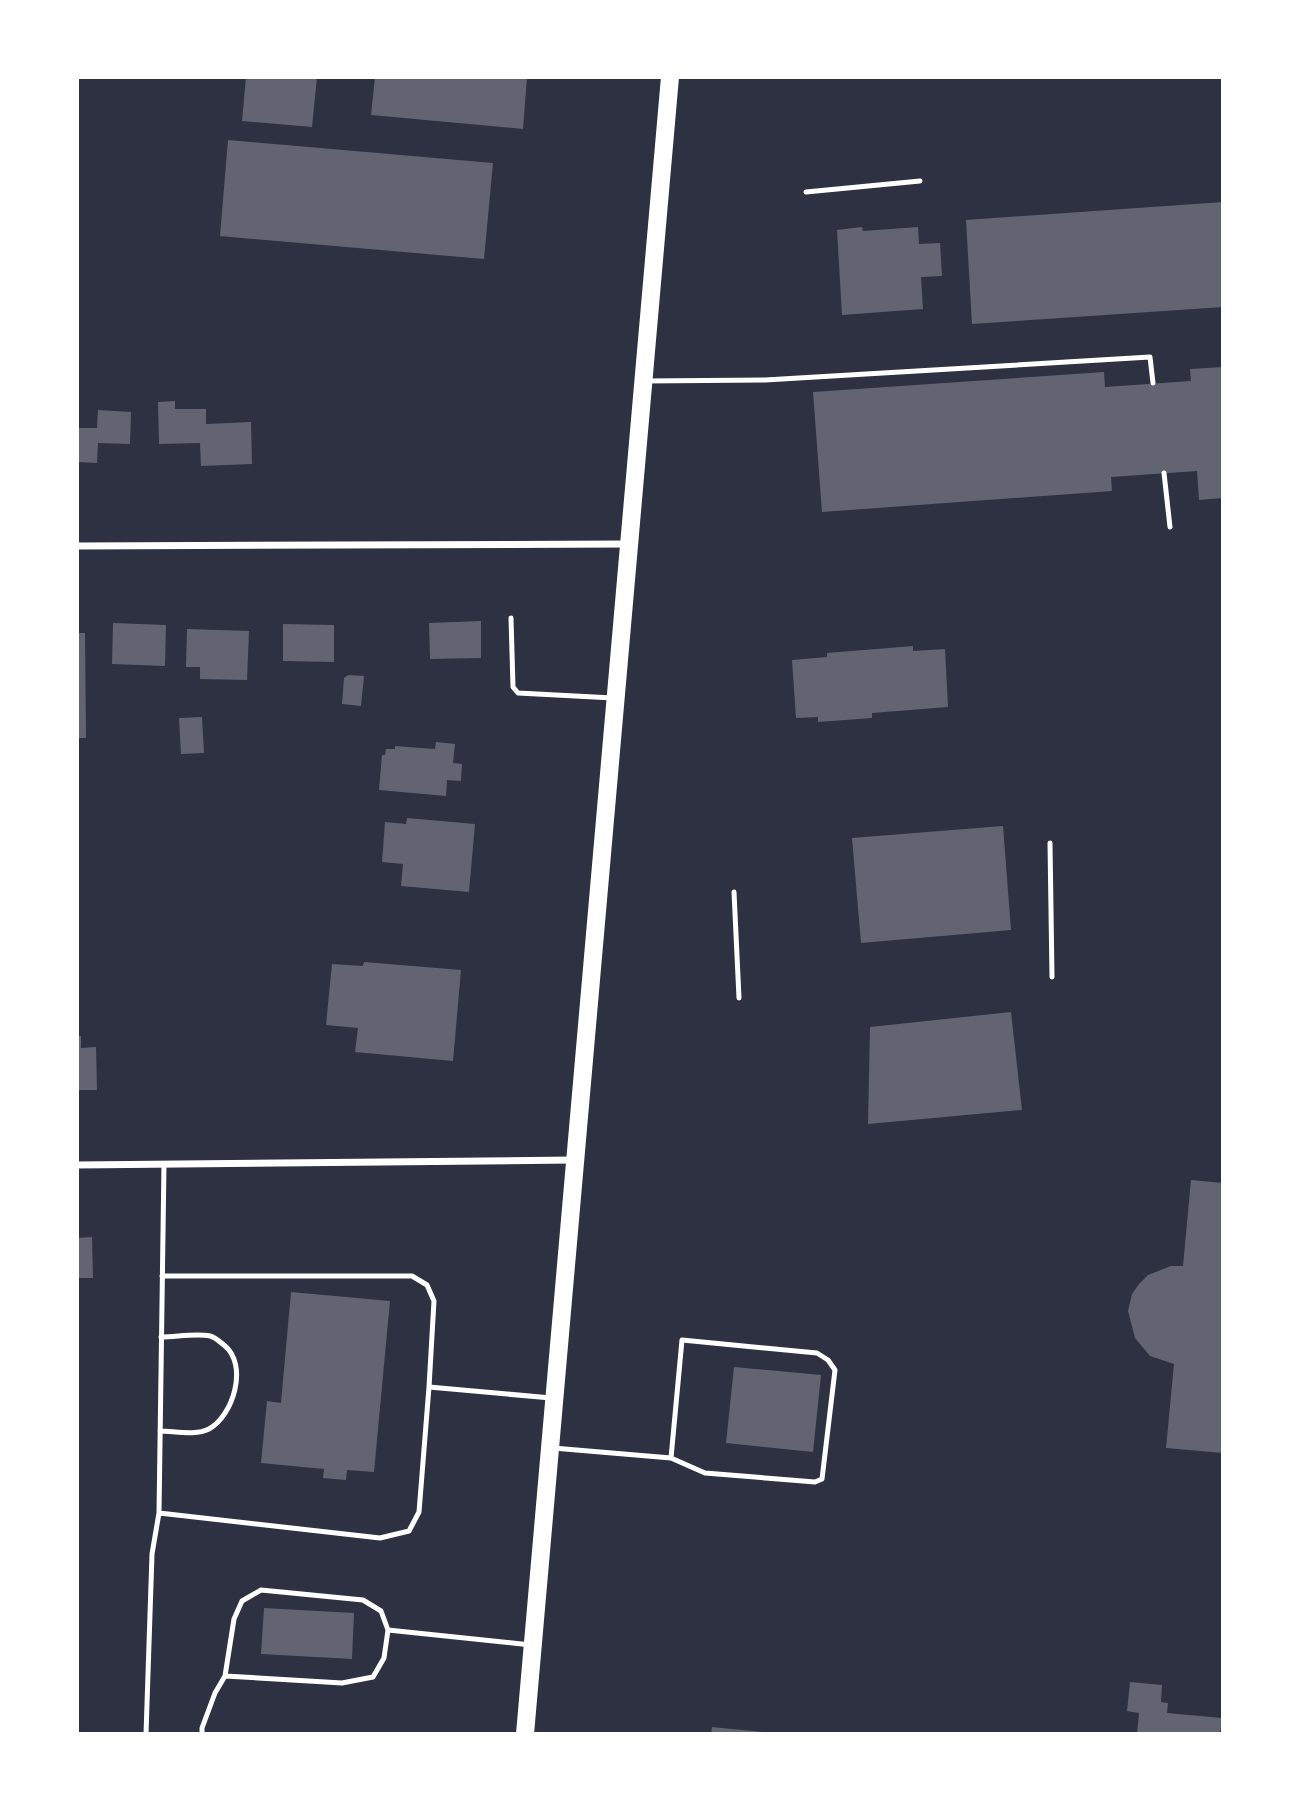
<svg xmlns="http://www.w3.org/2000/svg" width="1300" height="1811" viewBox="0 0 1300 1811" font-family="'Varela Round',sans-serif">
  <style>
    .building { fill: #626471 }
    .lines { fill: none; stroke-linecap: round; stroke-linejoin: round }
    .service { stroke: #fff; stroke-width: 5 }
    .minor { stroke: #fff; stroke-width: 7 }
    .primary { stroke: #fff; stroke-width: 18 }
  </style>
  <rect width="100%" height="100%" fill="#2d3142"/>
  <path class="building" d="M246,77H317L312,127L242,121Z
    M375,77H527L523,129L371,115Z
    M228,140L493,163L484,259L220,236Z
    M1223,202V307L972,324L966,220Z
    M862,227L863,231L918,227L919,244L940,243L942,276L921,277L923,309L842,315L837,230Z
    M1223,367V498L1199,500L1197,471L1111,477L1112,491L822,512L813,392L1104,372L1105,387L1191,381L1190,369Z
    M175,401V409H206V424L251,422L252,464L201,466L200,443L159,444L158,402Z
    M98,410L131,412L130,444L98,443L97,463L77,462V428H97Z
    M481,621V658L430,659L429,623Z
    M113,623L166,625L165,666L112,664Z
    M283,624L334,625V662L283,661Z
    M187,629L249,631L247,680L200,679V667H186Z
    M77,633H85L86,738H77Z
    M913,646V651L945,649L948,707L872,713V718L818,722V717L796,718L792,660L827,657V653Z
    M348,675L364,676L361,706L342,704L344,678Z
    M202,717L204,753L181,754L179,718Z
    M436,742L455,744L453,763L462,764L461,781L447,780L446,796L379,790L382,755H385L386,749H395V746L435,749Z
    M407,818L475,824L469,892L401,886L403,864L382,862L385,822L406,824Z
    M1003,826L1011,930L861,943L852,838Z
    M364,962L461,970L453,1061L355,1052L358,1028L326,1025L332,964L363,966Z
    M1011,1012L1022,1110L868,1124L870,1027Z
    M77,1036H81V1048L96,1047L97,1090H77Z
    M1191,1180L1223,1183V1453L1166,1448L1174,1364L1150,1356L1135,1338L1128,1311L1132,1294L1139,1284L1148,1275L1171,1266H1183Z
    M92,1237L93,1278H77V1238Z
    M291,1292L390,1301L374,1472L347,1470L346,1480L323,1478L324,1469L261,1463L267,1401L281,1403Z
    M734,1367L821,1375L813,1452L726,1443Z
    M264,1608L354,1613L352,1659L261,1654Z
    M1130,1682L1162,1685L1161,1702L1168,1703L1167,1713L1222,1718L1220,1734H1137L1139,1713L1127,1711Z
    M712,1727L763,1732L762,1734H711Z"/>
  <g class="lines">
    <path class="service" d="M806,192L920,181
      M645,381L765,380L1150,357L1153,383
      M1164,473L1170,527
      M511,618L513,687L518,693L613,698
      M1050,843L1052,977
      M734,892L739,998
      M164,1164L159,1513L380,1538L409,1531L419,1512L429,1387L551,1398
      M162,1276H412L427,1285L434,1301L429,1387
      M160,1431C174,1431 196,1436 209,1429C233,1416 249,1365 224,1345C220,1342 215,1337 210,1336C196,1333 176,1337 161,1337
      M553,1448L671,1458L705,1473L815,1482L822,1479L835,1370L828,1360L817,1353L682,1340L671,1458
      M388,1630L531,1645
      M146,1734L152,1554L159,1513
      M202,1734V1728L215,1693L225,1676L234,1619L242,1601L261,1590L363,1600L381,1611L388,1630L384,1658L373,1677L342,1683L225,1676"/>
    <path class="minor" d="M77,546L628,544
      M77,1165L574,1160"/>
    <path class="primary" d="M525,1734L670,77"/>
  </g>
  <rect width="1300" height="1811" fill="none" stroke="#ffffff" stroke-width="158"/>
</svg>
